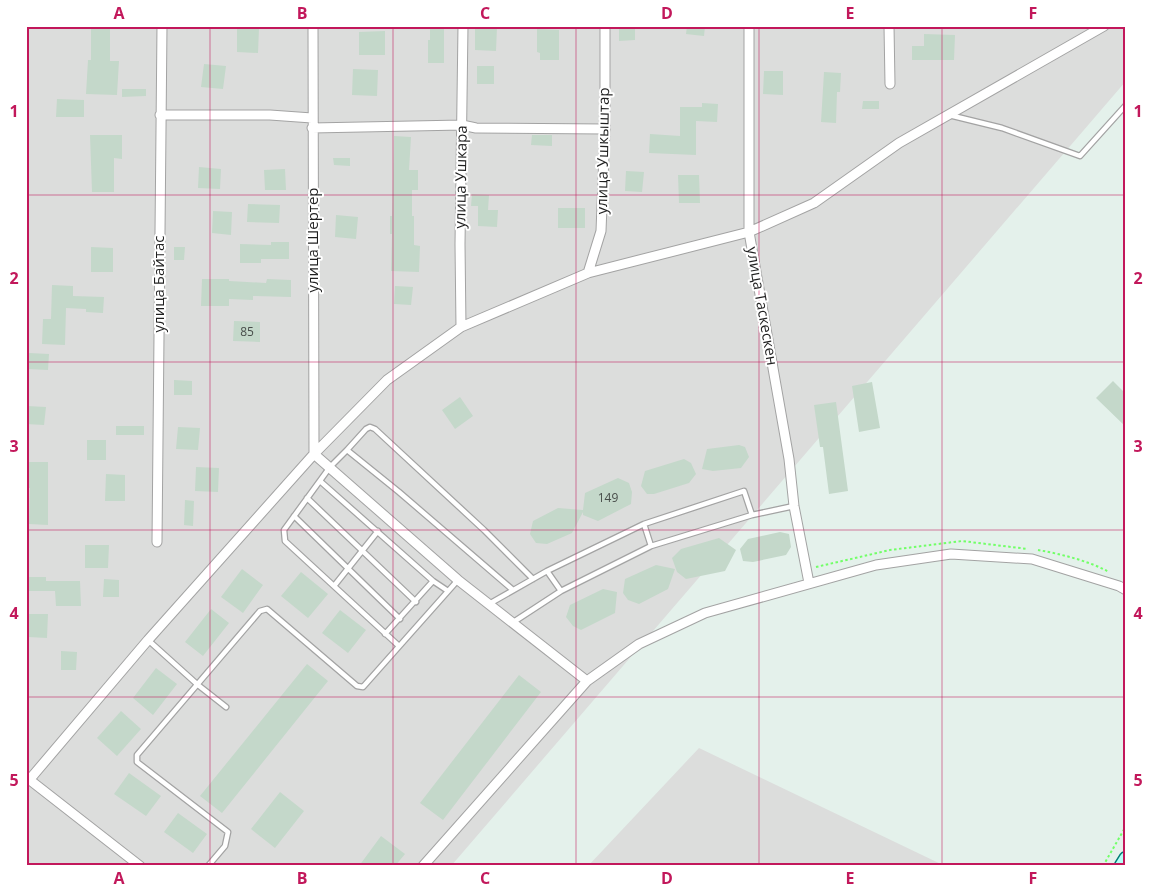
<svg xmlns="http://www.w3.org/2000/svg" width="1152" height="892" viewBox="0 0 1152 892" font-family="'Open Sans',sans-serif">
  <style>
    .residential { fill: #dcdddc }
    .building { fill: #c4d8ca }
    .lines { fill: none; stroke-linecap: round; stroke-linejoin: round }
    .service-casing { stroke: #a3a3a3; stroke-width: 7 }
    .minor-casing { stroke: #a3a3a3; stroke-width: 11 }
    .secondary-casing { stroke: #007c75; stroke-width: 15 }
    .path { stroke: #71ff67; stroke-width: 2; stroke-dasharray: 2.5 2.5; stroke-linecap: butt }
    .service { stroke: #fff; stroke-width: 4.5 }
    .minor { stroke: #fff; stroke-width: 9 }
    .secondary { stroke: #b4fff6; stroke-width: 12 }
    .grid { fill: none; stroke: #c2185b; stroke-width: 1; stroke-opacity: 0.55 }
    .labels { text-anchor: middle; stroke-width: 4; stroke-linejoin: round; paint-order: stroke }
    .number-label { font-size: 12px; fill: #484d4a }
    .street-label { font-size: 15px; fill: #1f1f1f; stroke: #fff }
    .neatline { fill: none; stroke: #c2185b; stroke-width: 2 }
    .grid-label { font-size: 16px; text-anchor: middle; font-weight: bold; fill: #c2185b }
  </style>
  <rect width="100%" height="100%" fill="#e4f1eb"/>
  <path class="residential" d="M26,26H1126V81L451,866H26Z
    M699,748L945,866H588Z"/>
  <path class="building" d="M91,26H110V61H119L117,95L86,94L88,60H91Z
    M430,26H444V63H428V40H430Z
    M619,26H635V40L619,41Z
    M687,26H705L704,36L686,34Z
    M237,27L259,28L258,53L237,52Z
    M475,27H497L496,51L475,50Z
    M537,29L559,30V60H540V53L537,52Z
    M385,31V55H359V32Z
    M924,34L955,35L954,60H912V46H924Z
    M204,64L226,66L223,89L201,87Z
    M477,66H494V84H477Z
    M353,69L378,70L377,96L352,95Z
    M764,71H783V95L763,94Z
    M824,72L841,73L840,92H837L836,123L821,122Z
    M122,89H146V96L122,97Z
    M57,99L84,100V117H56Z
    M863,101H879V109H862Z
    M702,103L718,104L717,122L696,121V155L649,153L650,134L680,136V107H702Z
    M90,135H122V159L114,158V192H92Z
    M532,135H552V146L531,145Z
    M394,136L411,137L409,170H418V190H412V216H414V245L420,246L419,272L391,271L392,234H390V216H392Z
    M333,158H350V166L334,165Z
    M199,167L221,169L220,189L198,188Z
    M285,169L286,190H265L264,170Z
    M626,171L644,172L642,192L625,191Z
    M678,175H699L700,203H679Z
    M472,194L489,195L488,210H498L497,227L478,226V206H471Z
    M248,204L280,205L279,223L247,222Z
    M558,208H585V228H558Z
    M213,211L232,212L231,235L212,233Z
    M336,215L358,217L356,239L335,237Z
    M271,242H289V259H261V263H240V244L271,245Z
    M91,247L113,248V272H91Z
    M174,247H185L184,260H174Z
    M202,279H229V281L266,283L267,279L291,280V297L253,296V300L229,299V306H201Z
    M52,285L73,286V296L104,297L103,313L86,312V309L66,308L65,345L42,344L43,319H51Z
    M395,286L413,287L411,305L394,304Z
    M234,321L260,322V342L233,341Z
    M29,353L49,354L48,370L28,369Z
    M174,380L192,381V395H174Z
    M1113,381L1126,394V427L1096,398Z
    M872,382L880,428L859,432L852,386Z
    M460,397L473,416L455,429L442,410Z
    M836,402L848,491L829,494L823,447H820L814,405Z
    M27,406L46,407L44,425L26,424Z
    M116,426H144V435H116Z
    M178,427L200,428L198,450L176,449Z
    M87,440H106V460H87Z
    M739,445L745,447L749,457L741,468L713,471L702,469L707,449Z
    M684,459L691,463L696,474L689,483L654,494H647L641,486L645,471Z
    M26,462H48V525L29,524L30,488H26Z
    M196,467L219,468L218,492L195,491Z
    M106,474L125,475V501H105Z
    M618,478L629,483L632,492L631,504L598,521L583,515V512L572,533L547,544L536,543L530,534L533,521L558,508L583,510L585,493Z
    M185,500L194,501L193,526L184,525Z
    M780,532L789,534L791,547L786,555L753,562L743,561L740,549L748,539Z
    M719,538L736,550L725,571L686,579L677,572L672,558L681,549Z
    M85,545H109L108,568H85Z
    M656,565L675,569L668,589L639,604L628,600L623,593L625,579Z
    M242,569L263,585L243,613L221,597Z
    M301,572L328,594L308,618L281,596Z
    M26,577H46V581H80L81,606H56L55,591H26Z
    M104,579L119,580V597H103Z
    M603,589L617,592L615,613L581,630L573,626L566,617L570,605Z
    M211,609L229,623L203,656L185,642Z
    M340,610L366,630L348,653L322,633Z
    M29,614H48L47,638L28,637Z
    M61,651L77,652L76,670H61Z
    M307,664L328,681L222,813L200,796Z
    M156,668L177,684L153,715L133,698Z
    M519,675L541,692L443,820L420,803Z
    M121,711L141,729L117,756L97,738Z
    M129,773L161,796L146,816L114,794Z
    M280,792L304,811L275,848L251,829Z
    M178,813L207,834L193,853L164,832Z
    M381,836L405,854L395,866H359Z"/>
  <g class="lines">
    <defs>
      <path id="service" d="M949,115L1002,128L1080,156L1126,105
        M347,450L366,429L370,427L375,429L484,530L533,579
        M320,481L433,581L448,591
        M307,498L416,602
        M752,515L794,506
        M294,516L400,619
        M644,524L651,546
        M334,586L378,531
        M489,604L547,571L561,591L651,546L752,515L744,491L644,524L547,571
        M512,623L561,591
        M385,634L433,581
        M148,640L198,685L226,707
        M399,646L285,541L284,530L330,467L347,450L399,492L513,590
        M208,866L225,846L228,832L137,762V755L260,611L267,609L357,686L363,687L458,580"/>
      <path id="minor" d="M313,26L314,454L458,580L587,681L639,644L705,613L876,565L951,554L1032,559L1119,586L1126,590
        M749,26V232L789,459L794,506L809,583
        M889,26L890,84
        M160,115H270L312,118
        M312,128L462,125L476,128L605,129
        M588,273L601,231L605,129V26
        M461,327L460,244L463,26
        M157,542L162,26
        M26,777L140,866
        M30,779L148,640L314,454L387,380L461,327L588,273L749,232L814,203L899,143L1104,26
        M423,866L587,681"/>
      <path id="secondary" d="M1121,866L1126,858"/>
    </defs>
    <use href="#service" class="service-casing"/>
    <use href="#minor" class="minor-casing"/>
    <use href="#secondary" class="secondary-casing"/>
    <path class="path" d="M1038,550C1061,554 1089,561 1109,572
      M816,567L890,550L962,541L1028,549
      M1103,866L1126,826"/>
    <use href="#service" class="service"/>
    <use href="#minor" class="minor"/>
    <use href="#secondary" class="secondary"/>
  </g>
  <path class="grid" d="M210,26V866M393,26V866M576,26V866M759,26V866M942,26V866M26,195H1126M26,362H1126M26,530H1126M26,697H1126"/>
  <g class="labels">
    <g class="number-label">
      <text x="247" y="336">85</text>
      <text x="608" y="502">149</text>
    </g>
    <g class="street-label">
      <text transform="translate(603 151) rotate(-89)" y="5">улица Ушкыштар</text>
      <text transform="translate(461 177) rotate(-89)" y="5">улица Ушкара</text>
      <text transform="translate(313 240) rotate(-90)" y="5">улица Шертер</text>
      <text transform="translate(159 284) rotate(-90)" y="5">улица Байтас</text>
      <text transform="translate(762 306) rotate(80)" y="5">улица Таскескен</text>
    </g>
  </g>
  <rect width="1152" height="892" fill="none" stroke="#ffffff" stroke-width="55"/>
  <rect x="28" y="28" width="1096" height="836" class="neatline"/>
  <g class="grid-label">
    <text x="119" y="19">A</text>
    <text x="302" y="19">B</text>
    <text x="485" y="19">C</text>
    <text x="667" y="19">D</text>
    <text x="850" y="19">E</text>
    <text x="1033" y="19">F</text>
    <text x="14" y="117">1</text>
    <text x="1138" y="117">1</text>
    <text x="14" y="284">2</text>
    <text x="1138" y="284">2</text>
    <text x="14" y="452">3</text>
    <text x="1138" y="452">3</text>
    <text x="14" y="619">4</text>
    <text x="1138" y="619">4</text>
    <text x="14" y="786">5</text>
    <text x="1138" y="786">5</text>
    <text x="119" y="884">A</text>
    <text x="302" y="884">B</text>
    <text x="485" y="884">C</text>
    <text x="667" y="884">D</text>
    <text x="850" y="884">E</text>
    <text x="1033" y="884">F</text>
  </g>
</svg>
